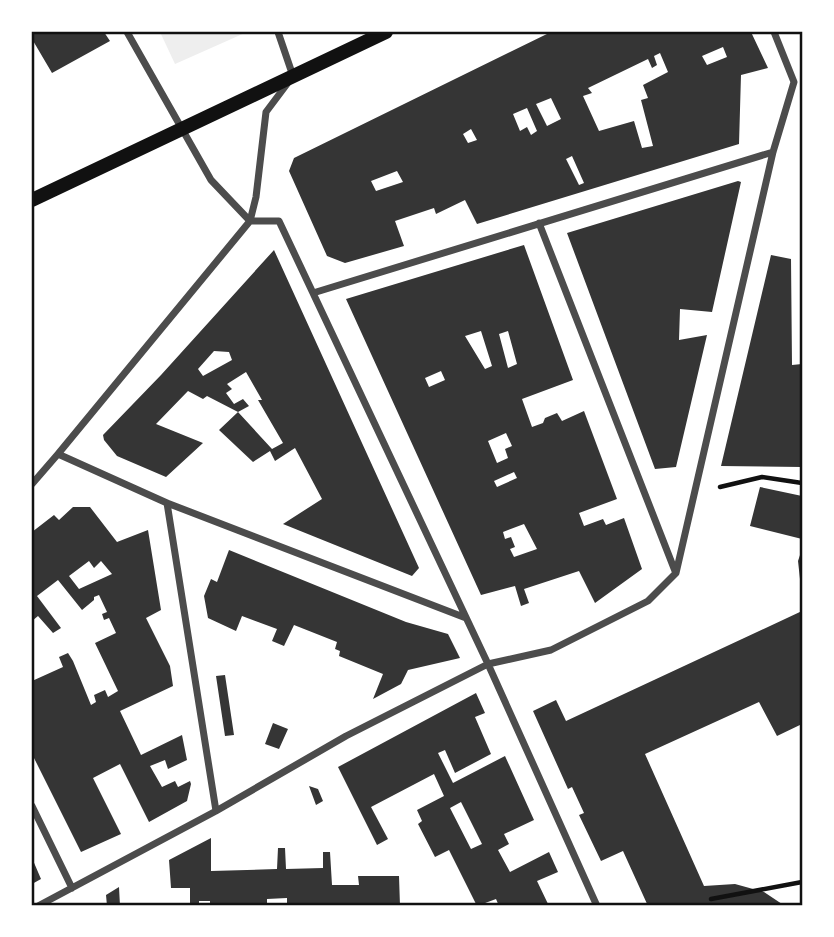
<svg xmlns="http://www.w3.org/2000/svg" width="834" height="937" viewBox="0 0 834 937" font-family="'Work Sans',sans-serif">
  <style>
    .green { fill: #eee }
    .building { fill: #353535; fill-rule: evenodd }
    .lines { fill: none; stroke-linecap: round; stroke-linejoin: round }
    .path { stroke: #111; stroke-width: 4.5 }
    .minor { stroke: #4c4c4c; stroke-width: 7 }
    .secondary { stroke: #111; stroke-width: 14 }
    .neatline { fill: none; stroke: #111; stroke-width: 2.5 }
  </style>
  <rect width="100%" height="100%" fill="#fff"/>
  <path class="green" d="M160,32H247L175,64Z"/>
  <path class="building" d="M32,32H104L110,41L52,73L32,39Z
    M551,32H751L768,68L741,75L739,144L477,224L465,200L436,214L434,208L395,221L404,246L345,263L327,256L289,171L294,158ZM723,47L727,57L707,65L702,56ZM660,53L668,72L643,85L648,98L641,100L653,146L642,148L634,121L599,131L583,96L592,93L588,88L648,59L652,68L657,65L654,56ZM551,98L561,119L547,126L536,104ZM527,108L537,131L531,135L527,127L520,131L513,114ZM471,129L477,140L468,143L463,134ZM572,156L584,183L579,185L566,159ZM397,171L403,182L376,191L371,181Z
    M738,181L741,182L712,312L680,309L679,340L707,335L676,467L655,469L567,233Z
    M524,245L573,380L522,399L532,427L543,423L545,418L557,413L562,421L584,411L617,499L579,513L584,526L603,519L606,525L624,518L642,569L595,603L579,571L524,589L529,603L521,606L515,586L481,595L346,299ZM481,331L492,366L485,369L465,336ZM508,331L517,364L508,368L499,334ZM441,371L445,380L429,387L425,378ZM506,433L512,446L505,449L508,458L497,463L488,441ZM514,472L517,478L497,487L494,481ZM524,524L537,549L514,557L510,549L515,547L511,537L505,539L503,532Z
    M274,250L419,568L412,576L283,524L322,499L295,448L275,461L270,451L253,462L219,430L238,412L272,449L283,443L258,400H262L246,372L227,384L232,389L226,393L234,404L243,399L249,406L238,412L207,396L203,399L188,391L156,424L203,443L166,477L117,456L104,440L103,435L161,375ZM214,351L229,352L232,360L203,376L198,369Z
    M771,255L791,259L792,365L802,364V467L721,466Z
    M760,487L802,496V539L750,526Z
    M73,507H90L117,542L148,530L161,610L146,618L170,666L173,686L120,711L141,755L182,735L187,760L168,769L165,760L150,766L162,787L175,781L178,787L190,781L191,784L187,801L149,822L120,764L93,778L121,834L81,852L32,754V681L63,667L59,657L68,653L73,661L91,705L96,702L94,695L105,690L108,697L118,691L95,643L116,633L109,618L104,620L102,614L107,612L99,595L94,597V600L82,610L58,580L37,596L61,628L53,633L38,616L32,621V532L54,515L59,520ZM89,561L94,568L101,561L112,574L79,589L69,576Z
    M802,549V587L801,588L798,561Z
    M229,550L406,622L448,634L460,658L408,670L401,684L373,699L383,674L339,656L340,651L335,649L337,642L294,625L284,646L272,641L277,629L242,616L236,631L208,618L204,596L211,579L217,582Z
    M802,611V724L777,736L759,702L645,754L704,886L735,884L764,892L785,906H648L623,851L601,861L579,815L584,813L572,787L568,789L533,711L556,700L566,721Z
    M225,675L234,735L225,736L216,676Z
    M476,693L485,713L475,717L491,754L455,773L445,750L438,753L453,783L505,756L534,820L504,834L509,844L498,850L510,872L549,852L558,872L537,881L549,906H499L496,899L477,906L449,850L435,857L418,824L422,821L417,810L444,796L434,774L371,807L388,839L377,845L338,767ZM461,802L482,844L471,849L450,808Z
    M273,723L288,729L279,749L265,744Z
    M309,786L318,789L323,801L316,805Z
    M211,838V871L277,869L278,848H285L286,869L323,868V852H330L332,885H359L358,876H399L400,906H287V898L267,899V906H210V901H199V906H190V888H171L169,860Z
    M32,858L41,879L32,884Z
    M119,887L120,906H107L106,895Z"/>
  <g class="lines">
    <path class="path" d="M720,487L762,477L802,483
      M711,899L802,882"/>
    <path class="minor" d="M127,32L211,180L250,221
      M250,221H279L488,664L597,906
      M539,223L675,571
      M313,293L773,152
      M58,454L167,503L466,618
      M32,484L58,454L250,221L256,197L266,112L293,76L278,32
      M167,503L216,811
      M32,806L72,888
      M38,906L216,811L346,736L488,664L551,650L648,601L676,573L773,152L794,82L774,32"/>
    <path class="secondary" d="M32,200L386,32"/>
  </g>
  <rect width="834" height="937" fill="none" stroke="#ffffff" stroke-width="66"/>
  <rect x="33" y="33" width="768" height="871" class="neatline"/>
</svg>
